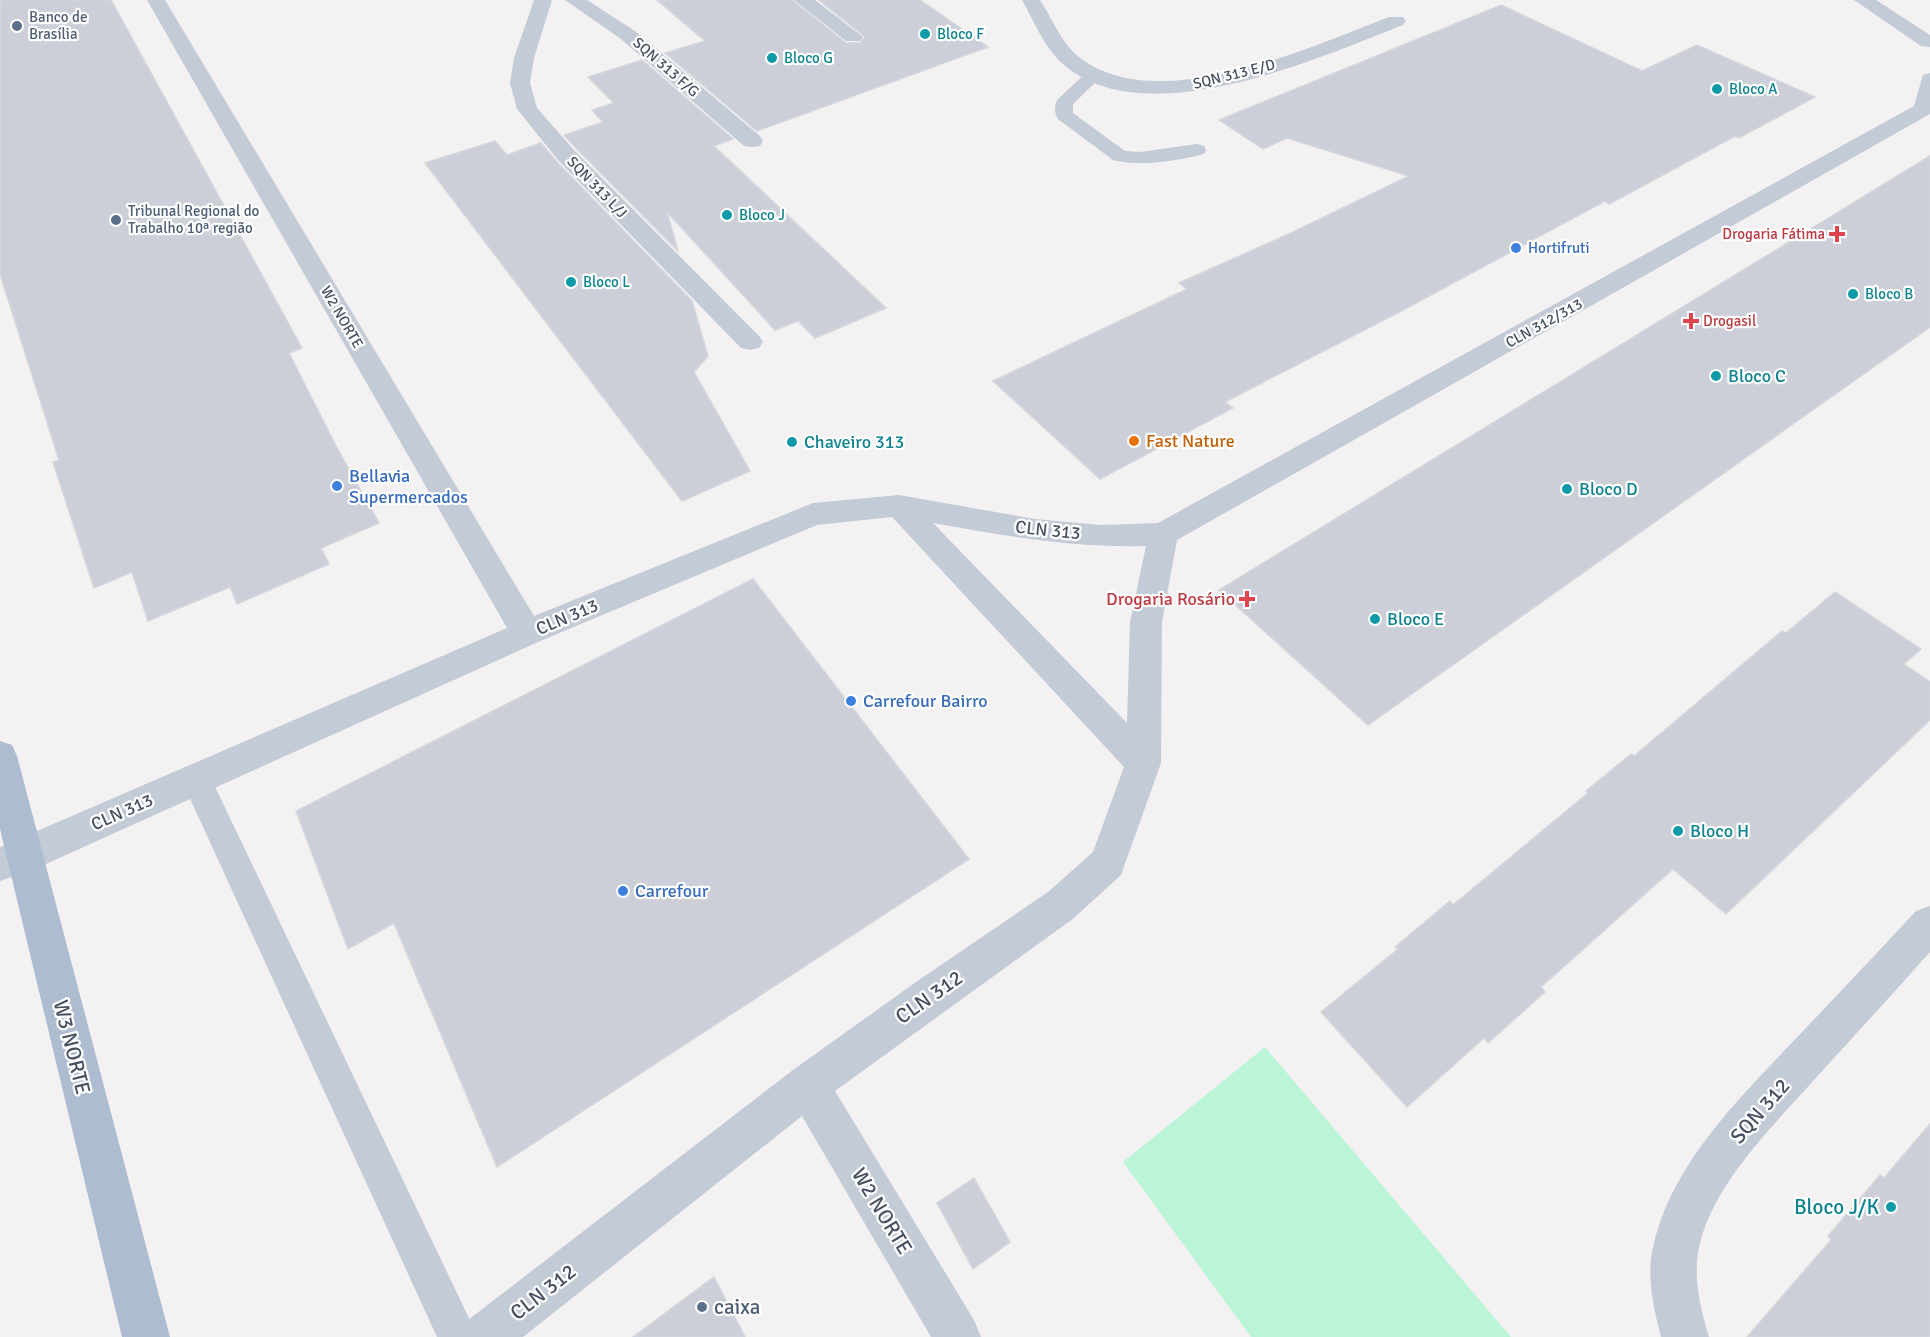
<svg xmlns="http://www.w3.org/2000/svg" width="1930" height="1337" viewBox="0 0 1930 1337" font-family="Signika,sans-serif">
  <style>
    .green { fill: #bcf4d8 }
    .building { fill: #cccfd7; stroke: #d4d6dd; stroke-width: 1.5 }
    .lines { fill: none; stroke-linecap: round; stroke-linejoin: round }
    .service { fill: #c3cbd7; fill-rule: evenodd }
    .minor { fill: #c3cbd7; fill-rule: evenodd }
    .tertiary { fill: #c3cbd7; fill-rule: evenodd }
    .primary { fill: #aebcd2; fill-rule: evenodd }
    .service-dot { fill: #5c6f8a; stroke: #fff; stroke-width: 2 }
    .culture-dot { fill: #0f9aa8; stroke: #fff; stroke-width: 2 }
    .health-dot { fill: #e0444e; stroke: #fff; stroke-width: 2 }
    .shop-dot { fill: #3f7fe0; stroke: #fff; stroke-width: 2 }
    .food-dot { fill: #e8710a; stroke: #fff; stroke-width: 2 }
    .labels { text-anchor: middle; stroke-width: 4.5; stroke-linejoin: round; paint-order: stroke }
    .far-service-label { font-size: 15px; fill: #4e5e75; stroke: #fff; text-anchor: start }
    .far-culture-label { font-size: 15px; fill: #0d838f; stroke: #fff; text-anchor: start }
    .far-street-label { font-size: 15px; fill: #465161; stroke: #fff }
    .far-health-label { font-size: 15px; fill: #be3a42; stroke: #fff; text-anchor: end }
    .far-shop-label { font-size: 15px; fill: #366cbe; stroke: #fff; text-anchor: start }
    .culture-label { font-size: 18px; fill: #0d838f; stroke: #fff; text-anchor: start }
    .food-label { font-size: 18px; fill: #c56008; stroke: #fff; text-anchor: start }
    .shop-label { font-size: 18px; fill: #366cbe; stroke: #fff; text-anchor: start }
    .street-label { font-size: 18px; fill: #465161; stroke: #fff }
    .health-label { font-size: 18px; fill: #be3a42; stroke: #fff; text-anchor: end }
    .near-street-label { font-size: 21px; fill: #465161; stroke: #fff }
    .near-culture-label { font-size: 21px; fill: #0d838f; stroke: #fff; text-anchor: end }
    .near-service-label { font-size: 21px; fill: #4e5e75; stroke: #fff; text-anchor: start }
  </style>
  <rect width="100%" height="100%" fill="#f3f1f1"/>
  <path class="green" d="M1265,1047L1511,1337H1251L1123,1162Z"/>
  <path class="building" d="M0,0H111L302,348L289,353L336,446L379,523L321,548L329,564L237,604L230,587L148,621L132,572L94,588L53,462L59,460L0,274Z
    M657,0H792L846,43H860L865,37L819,0H920L988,47L757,131L665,53L705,41Z
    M1501,5L1642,71L1697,45L1815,97L1739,138L1735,136L1609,204L1605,201L1405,309L1225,402L1233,408L1100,479L993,381L1187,289L1179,283L1291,233L1409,176L1287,138L1263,149L1219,120Z
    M642,60L733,139L714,146L886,308L815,338L798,321L775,330L667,212L678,251L576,148L564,135L603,122L592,110L614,103L588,77Z
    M495,141L507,155L541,143L556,161L692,301L708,356L694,372L750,471L682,501L425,163Z
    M1930,156V327L1368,725L1219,590Z
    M753,579L969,859L497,1167L394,923L348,949L296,811Z
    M1835,592L1921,649L1904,664L1930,682V720L1726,914L1673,869L1541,987L1545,992L1488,1043L1484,1038L1407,1107L1321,1012L1398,949L1395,947L1450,901L1453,905L1588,793L1586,791L1631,754L1634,756L1782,631L1786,633Z
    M1930,1124V1337H1747L1831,1240L1828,1236L1880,1175L1884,1178Z
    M974,1178L1010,1242L973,1269L937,1203Z
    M714,1277L745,1337H633Z"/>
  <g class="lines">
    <path class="service" d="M1093,71L1099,72L1102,76L1073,104V113L1125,151L1140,152L1197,144L1204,146L1206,150L1204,154C1176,161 1142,167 1113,160L1058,119C1054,113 1054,105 1058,99L1087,72Z
      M196,766L207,770L478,1337H437L181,779L185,770Z"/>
    <path class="minor" d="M534,0H552L534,58L530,83L537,108L574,150L759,336L763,342L759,348L750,350L741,348L558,160L517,109L510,83L514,58Z
      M565,0H587L635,31L760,136L763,141L760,146L752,147L744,146L621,39Z
      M794,0H815L863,37L860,41H846Z
      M1022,0H1040C1052,18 1061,43 1079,57C1156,118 1308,48 1389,17H1403L1406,21L1403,25C1316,59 1146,135 1064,65C1045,49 1034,21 1022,0Z
      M1930,906V952C1892,995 1852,1038 1814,1080C1773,1126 1715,1182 1700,1243C1692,1274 1700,1307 1709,1337H1661C1654,1310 1647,1280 1652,1252C1669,1163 1745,1093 1804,1030C1842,990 1879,951 1916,911Z"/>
    <path class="tertiary" d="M147,0H165L534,616L813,503L899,495L1035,519L1101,525L1158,523L1914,106L1923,75L1930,73V114L1177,540L1162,622L1161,763L1121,875L1074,918L835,1091L974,1320L981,1337H931L802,1116L523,1337H461L468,1320L793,1070L916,982L1048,892L1093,852L1124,767L892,517L817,525L538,642L37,868L0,881V847L507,628ZM933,523C1004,536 1073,548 1146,546L1130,622L1127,723Z
      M1854,0H1876L1930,35V47L1921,46Z"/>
    <path class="primary" d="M0,741L12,745L17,756L170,1337H122L0,829Z"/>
  </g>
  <g class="service-dot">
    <circle cx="17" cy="26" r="6"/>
    <circle cx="116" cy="220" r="6"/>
    <circle cx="702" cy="1307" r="6"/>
  </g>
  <g class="culture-dot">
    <circle cx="925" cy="34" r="6"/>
    <circle cx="772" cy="58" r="6"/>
    <circle cx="1717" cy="89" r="6"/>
    <circle cx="727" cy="215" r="6"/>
    <circle cx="571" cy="282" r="6"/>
    <circle cx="1853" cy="294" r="6"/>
    <circle cx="1716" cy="376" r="6"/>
    <circle cx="792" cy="442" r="6"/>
    <circle cx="1567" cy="489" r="6"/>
    <circle cx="1375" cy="619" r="6"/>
    <circle cx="1678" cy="831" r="6"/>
    <circle cx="1891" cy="1207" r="6"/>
  </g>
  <g class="health-dot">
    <path d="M1834 225h6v6h6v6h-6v6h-6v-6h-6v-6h6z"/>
    <path d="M1688 312h6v6h6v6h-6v6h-6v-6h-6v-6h6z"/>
    <path d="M1244 590h6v6h6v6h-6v6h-6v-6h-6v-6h6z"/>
  </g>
  <g class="shop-dot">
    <circle cx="1516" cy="248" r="6"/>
    <circle cx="337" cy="486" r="6"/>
    <circle cx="851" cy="701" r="6"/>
    <circle cx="623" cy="891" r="6"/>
  </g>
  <circle class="food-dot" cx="1134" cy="441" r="6"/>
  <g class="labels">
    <g class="far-service-label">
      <text x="29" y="22">Banco de<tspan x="29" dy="17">Brasília</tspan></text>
      <text x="128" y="216">Tribunal Regional do<tspan x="128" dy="17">Trabalho 10ª região</tspan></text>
    </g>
    <g class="far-culture-label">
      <text x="937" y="39">Bloco F</text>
      <text x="784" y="63">Bloco G</text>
      <text x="1729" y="94">Bloco A</text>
      <text x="739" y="220">Bloco J</text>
      <text x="583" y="287">Bloco L</text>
      <text x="1865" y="299">Bloco B</text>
    </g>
    <g class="far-street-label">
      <text transform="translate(666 67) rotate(41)" y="5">SQN 313 F/G</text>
      <text transform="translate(1234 74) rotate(-14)" y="5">SQN 313 E/D</text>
      <text transform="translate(597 187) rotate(46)" y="5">SQN 313 L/J</text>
      <text transform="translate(342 317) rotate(60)" y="5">W2 NORTE</text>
      <text transform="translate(1544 323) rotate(-29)" y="5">CLN 312/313</text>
    </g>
    <g class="far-health-label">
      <text x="1825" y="239">Drogaria Fátima</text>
      <text x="1703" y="326" text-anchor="start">Drogasil</text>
    </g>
    <g class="far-shop-label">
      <text x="1528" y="253">Hortifruti</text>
    </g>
    <g class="culture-label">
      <text x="1728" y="382">Bloco C</text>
      <text x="804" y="448">Chaveiro 313</text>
      <text x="1579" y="495">Bloco D</text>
      <text x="1387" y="625">Bloco E</text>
      <text x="1690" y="837">Bloco H</text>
    </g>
    <g class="food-label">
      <text x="1146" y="447">Fast Nature</text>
    </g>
    <g class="shop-label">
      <text x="349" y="482">Bellavia<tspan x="349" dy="21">Supermercados</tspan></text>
      <text x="863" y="707">Carrefour Bairro</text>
      <text x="635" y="897">Carrefour</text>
    </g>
    <g class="street-label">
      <text transform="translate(1048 530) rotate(6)" y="6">CLN 313</text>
      <text transform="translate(567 617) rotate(-23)" y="6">CLN 313</text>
      <text transform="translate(122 812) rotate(-24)" y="6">CLN 313</text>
    </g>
    <g class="health-label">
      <text x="1235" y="605">Drogaria Rosário</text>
    </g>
    <g class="near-street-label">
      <text transform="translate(929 997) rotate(-35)" y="7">CLN 312</text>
      <text transform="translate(72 1047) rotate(76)" y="7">W3 NORTE</text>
      <text transform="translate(1760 1111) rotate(-49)" y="7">SQN 312</text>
      <text transform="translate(882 1211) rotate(59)" y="7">W2 NORTE</text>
      <text transform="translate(543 1292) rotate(-38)" y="7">CLN 312</text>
    </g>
    <g class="near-culture-label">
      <text x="1879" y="1214">Bloco J/K</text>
    </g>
    <g class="near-service-label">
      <text x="714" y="1314">caixa</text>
    </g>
  </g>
</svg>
